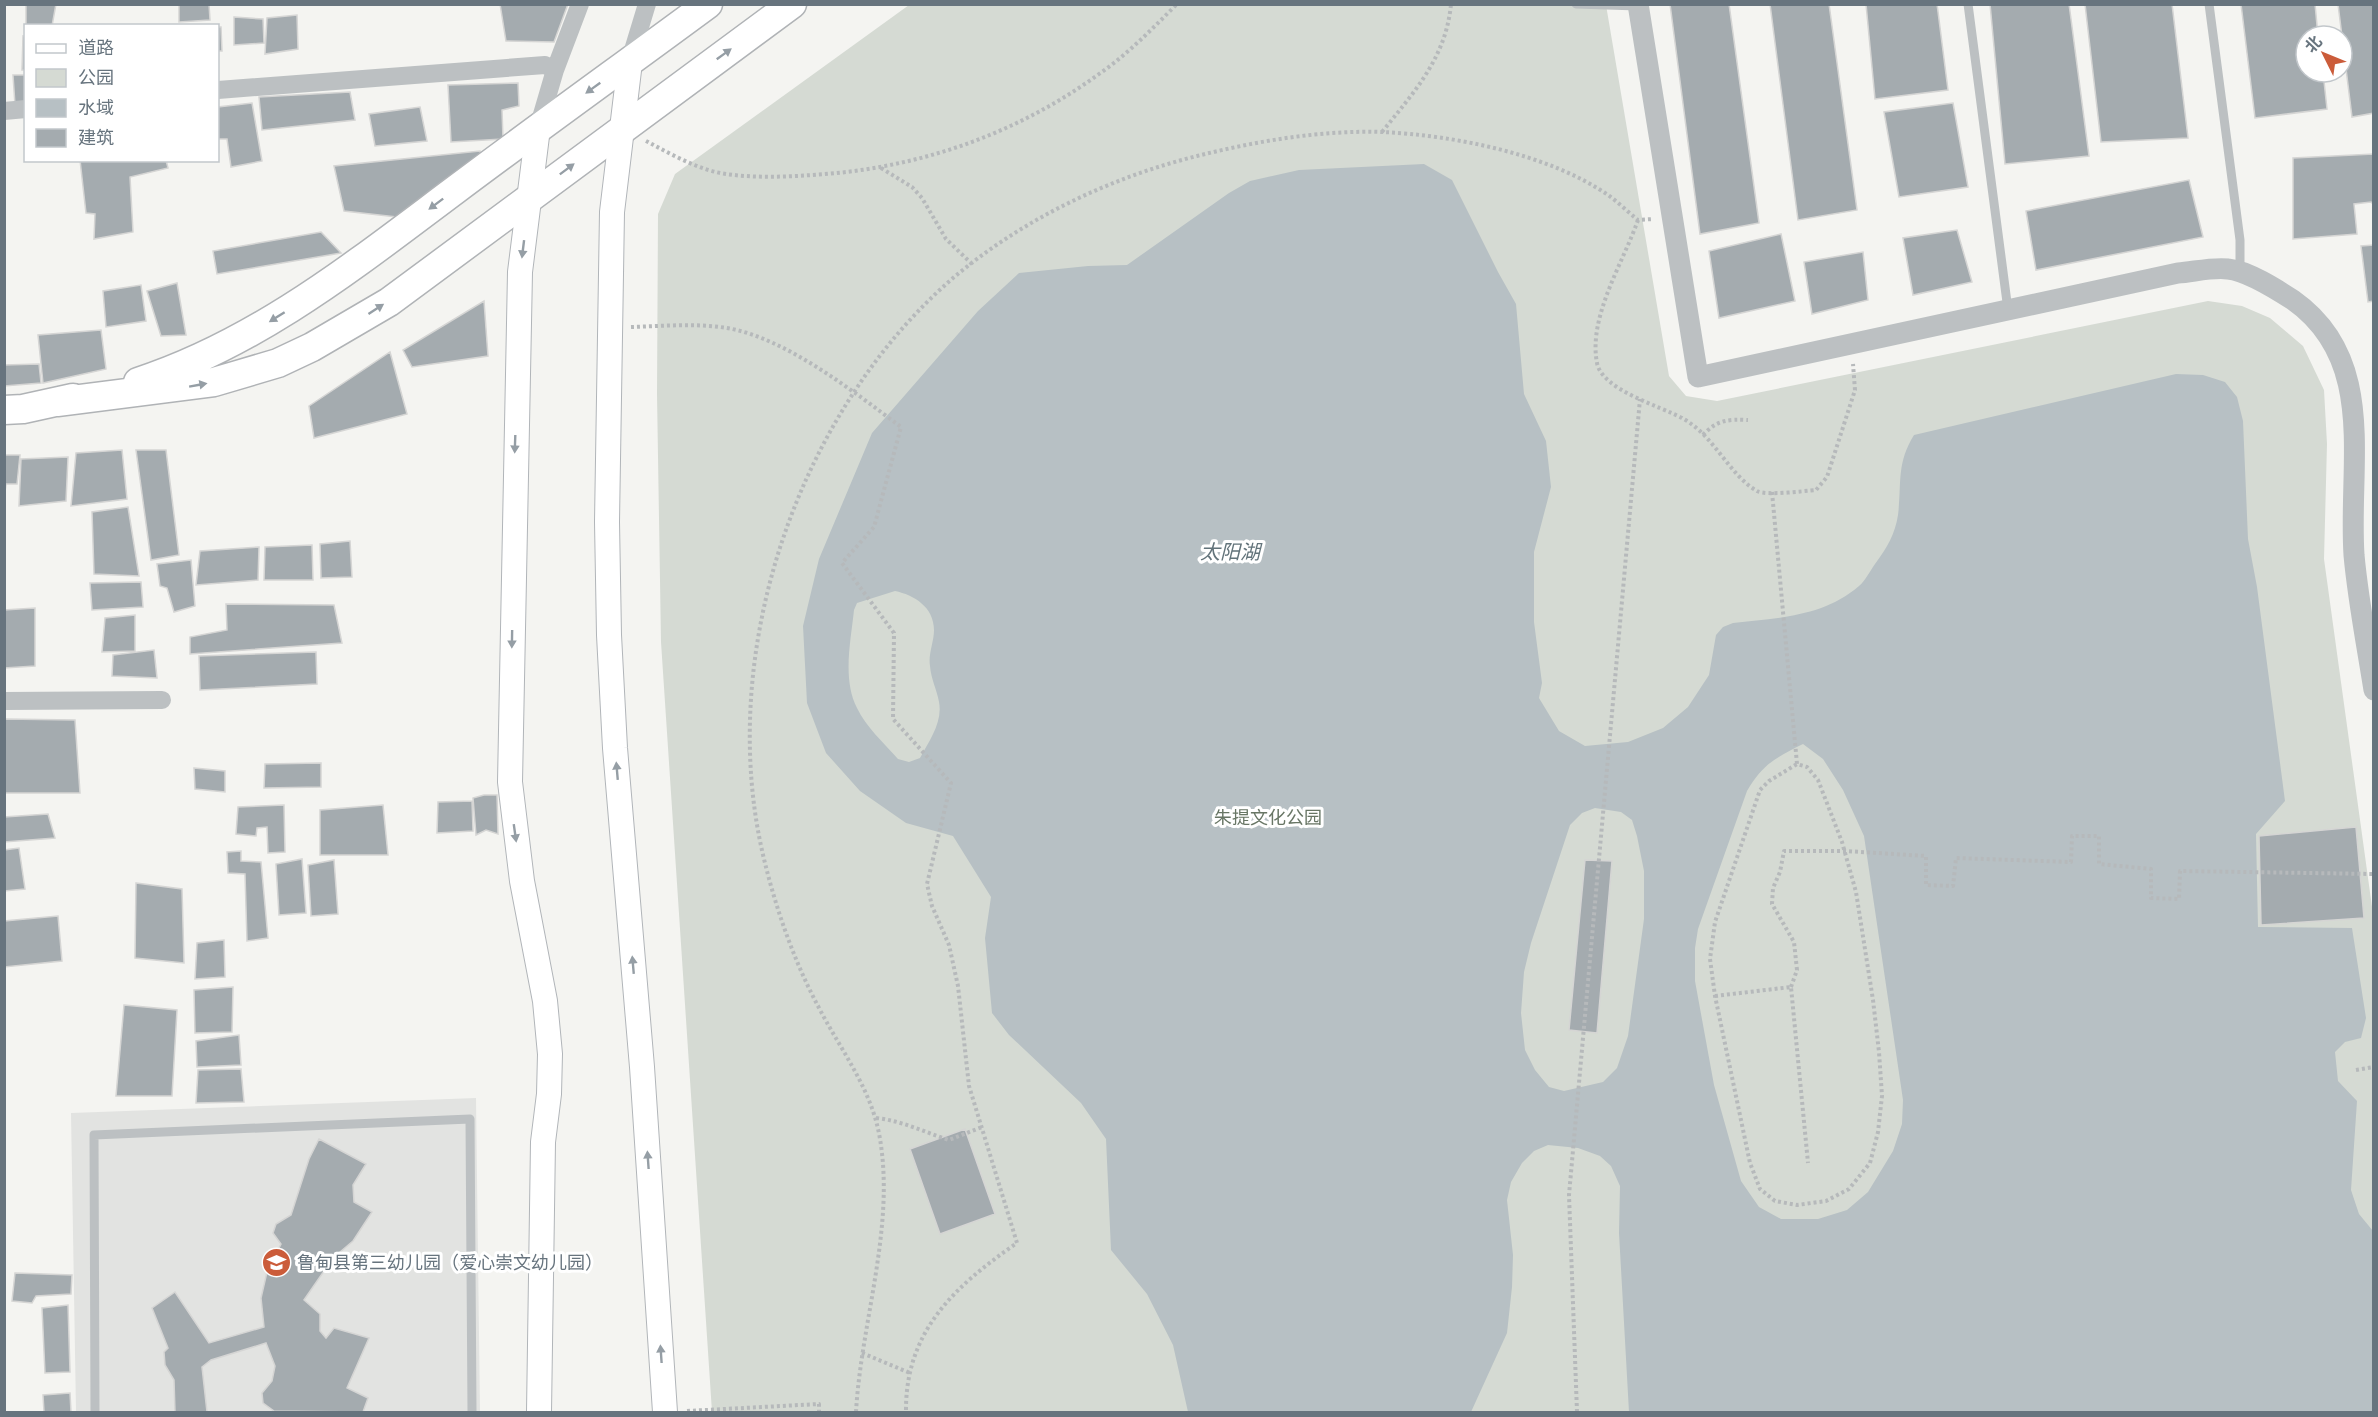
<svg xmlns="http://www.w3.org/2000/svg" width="2378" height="1417" viewBox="0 0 2378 1417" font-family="Ubuntu,'Noto Sans SC',sans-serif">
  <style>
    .built { fill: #e2e3e1 }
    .green { fill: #d5dad3 }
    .water { fill: #b7c0c4; fill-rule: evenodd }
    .building { fill: #a4abaf; stroke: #d5d5d4; stroke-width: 1.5 }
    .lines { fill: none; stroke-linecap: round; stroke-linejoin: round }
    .secondary-casing { stroke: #b1b5b9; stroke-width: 26 }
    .trunk-casing { stroke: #b0b3b6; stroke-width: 31 }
    .path { stroke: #b6b9bb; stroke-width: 4; stroke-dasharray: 3 3; stroke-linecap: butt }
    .service { stroke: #bcc0c2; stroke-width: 9 }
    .minor { stroke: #bcc0c2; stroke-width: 18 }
    .tertiary { stroke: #bcc0c2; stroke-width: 21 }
    .secondary { stroke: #fff; stroke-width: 24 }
    .trunk { stroke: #fff; stroke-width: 28 }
    .oneway { fill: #959ea5 }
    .labels { text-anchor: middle; stroke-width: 6; stroke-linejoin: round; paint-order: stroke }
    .park-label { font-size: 18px; fill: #687665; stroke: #fff }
    .poi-label { font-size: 18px; fill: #67747e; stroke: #fff; text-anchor: start }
    .water-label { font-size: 20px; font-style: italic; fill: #63747b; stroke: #fff }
  </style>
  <rect width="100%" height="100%" fill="#f4f4f1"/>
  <path class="built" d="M476,1098L480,1412H76L71,1113Z"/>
  <path class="green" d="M909,5H1606L1669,376L1686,396L1717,401L2208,301L2242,306L2270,318L2303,346L2324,390L2327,444L2324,559L2373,914V1412H712L661,642L657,394L658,214L675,174Z"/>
  <path class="water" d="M1424,164L1452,180L1498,272L1516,304L1524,394L1546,441L1551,487L1534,552V622L1542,683L1539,698L1559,731L1585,746L1628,742L1663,728L1688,707L1709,675L1716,635L1723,627L1733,623C1777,618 1823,617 1859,586C1865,581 1870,571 1875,564C1887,548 1895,534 1898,515C1902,483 1896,464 1914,435L2176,374L2203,375L2225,382L2237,397L2243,421L2248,539L2257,587L2285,801L2256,834L2258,927L2352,928L2366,1018L2361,1038L2345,1042L2335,1052L2338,1081L2357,1101L2351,1190L2359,1214L2373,1231V1412H1629L1619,1233L1620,1186L1611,1166L1600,1156L1578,1148L1548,1145L1534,1151L1522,1163L1511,1182L1507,1200L1513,1255L1512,1287L1507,1333L1471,1412H1188L1173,1345L1147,1294L1111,1250L1106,1139L1081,1103L1009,1035L992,1013L985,938L991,897L953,836L906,823L860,791L826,753L807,703L803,626L819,559L872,433L978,311L1019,273L1088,266L1127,265L1229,193L1250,181L1299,170ZM895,591C914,595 934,607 934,630C934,642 928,654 930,666C931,679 937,690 939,702C943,722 929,741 920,758L909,762L898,759C884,743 866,727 857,708C842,679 851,640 854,610L857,603ZM1803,744L1823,759L1843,790L1864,836L1903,1100L1902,1124L1893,1151L1868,1192L1847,1210L1818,1219H1781L1759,1207L1741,1181L1714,1085L1695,981V948L1698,929L1747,791C1763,764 1775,758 1803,744ZM1595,808L1621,812L1632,820L1637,836L1644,871V919L1628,1036L1617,1068L1603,1082L1564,1091L1549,1087L1535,1070L1525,1050L1521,1013L1524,972L1531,943L1570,825L1582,813Z"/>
  <path class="building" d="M26,4H56L52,26H26Z
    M179,4H209L210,20L179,22Z
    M500,4H568L554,42L506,41Z
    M1670,4H1729L1759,223L1700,234Z
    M1770,4H1829L1857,210L1798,220Z
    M1866,4H1937L1948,90L1875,99Z
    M1990,4H2069L2089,156L2005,164Z
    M2085,4H2172L2188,138L2101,142Z
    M2241,4H2315L2318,36H2306V72H2323L2327,109L2255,118Z
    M2338,4H2374V113L2352,117Z
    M297,15L298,49L265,54L267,18Z
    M234,17L263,19L264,43L234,45Z
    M218,27H221L222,51H218Z
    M23,36L26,37V70H22Z
    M13,75H26V104L15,105Z
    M518,83L519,106L502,110L503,139L451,142L448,85Z
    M350,92L355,120L262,130L259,97Z
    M252,103L262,161L231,167L227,139H218V107Z
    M1953,103L1968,187L1899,197L1884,112Z
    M420,107L427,141L375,146L369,114Z
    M480,151L481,159L397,217L344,211L334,166Z
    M2374,154V205L2371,202L2354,204L2357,234L2293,239V158Z
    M80,160H166L168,168L130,177L133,232L94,239L95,214L86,213Z
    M2189,180L2203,237L2036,270L2026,211Z
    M1957,230L1972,282L1913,295L1903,238Z
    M321,232L341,253L217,274L213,251Z
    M1781,234L1795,301L1719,318L1709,251Z
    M2374,245V301L2368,302L2361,246Z
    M1863,252L1868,300L1812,314L1804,262Z
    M177,283L186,335L161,336L147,291Z
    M141,285L146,321L106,327L103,291Z
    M484,301L488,356L412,367L403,350Z
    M101,330L106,369L43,383L38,335Z
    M390,352L407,414L314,438L309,406Z
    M39,364L41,383L4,386V365Z
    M122,450L127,499L71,506L76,453Z
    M136,450H166L179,555L151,560Z
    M4,455H20L17,484H6L4,500Z
    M68,457L66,501L19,506L21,459Z
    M128,507L139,576L94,574L92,512Z
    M350,541L352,577L321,578L320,544Z
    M312,545L313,580H264L265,547Z
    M259,547L258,580L196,585L200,551Z
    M191,560L195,606L174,612L167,588L160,586L157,564Z
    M141,582L143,607L92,610L90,583Z
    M226,604L334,605L342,643L190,654V637L227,630Z
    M35,608V666L4,668V610Z
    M135,615V651L102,652L105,618Z
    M154,650L157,678L112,676L113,655Z
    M316,652L317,684L200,690L199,656Z
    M4,719L75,720L80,793H4Z
    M321,763V787L264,788L265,764Z
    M194,768L225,771V792L195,789Z
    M484,795H497L498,834L486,830L476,835L473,798Z
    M472,801L473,831L437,833L438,802Z
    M284,805L285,852L268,853L267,827L257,828L256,836L236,834L238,807Z
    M383,805L388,855H320V810Z
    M48,814L55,838L4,842V817Z
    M2356,827L2364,918L2261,925L2259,836Z
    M19,848L25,889L4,891V850Z
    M241,851V861L261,862L268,938L247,941L245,874L228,873L227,852Z
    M302,859L306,913L279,915L276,864Z
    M334,860L338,914L311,916L308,865Z
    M1585,860L1612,861L1597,1033L1569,1030Z
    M136,883L182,889L184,963L135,958Z
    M58,916L62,961L4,967V921Z
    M224,940L225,977L195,979L197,943Z
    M233,987L232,1032L195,1033L194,990Z
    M124,1005L177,1010L172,1096H116Z
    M239,1035L241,1065L197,1067L196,1041Z
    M241,1069L244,1102L196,1103L198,1070Z
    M965,1129L995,1214L940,1234L910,1149Z
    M319,1139L366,1164L353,1185L354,1202L372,1212L353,1241L333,1258L304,1300L320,1314V1331L326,1338L334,1328L369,1338L347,1388L368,1398L363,1412L274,1411L263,1403L262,1393L272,1381L275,1366L266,1343L211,1360L202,1367L207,1412H175L174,1380L165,1365L164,1352L168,1348L152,1308L175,1292L209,1343L264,1327L261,1298L267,1272L281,1244L273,1233L276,1224L291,1215L309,1159Z
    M15,1273L72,1275L71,1294L36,1296L32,1303L12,1301Z
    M68,1305L70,1372L45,1373L42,1308Z
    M70,1393L71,1412H44L43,1395Z"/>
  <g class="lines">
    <defs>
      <path id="secondary" d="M630,62L612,212L607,522L609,635L615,748L642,1067L665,1412
        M538,128L520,272L510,782L522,881L545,1001L550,1054L549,1094L543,1142L539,1412"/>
      <path id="trunk" d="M138,382C258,343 356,264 455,190C539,127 624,66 708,4
        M57,402L214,382L278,363L312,347L389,302L792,4
        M4,410L23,409L73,398"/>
    </defs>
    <use href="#secondary" class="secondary-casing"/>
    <use href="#trunk" class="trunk-casing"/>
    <path class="path" d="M1382,132C1414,92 1446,58 1451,4
      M646,141C671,154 698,170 726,174C754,178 784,177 812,175C916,169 1015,135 1099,74C1128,54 1152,29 1177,4
      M881,168L912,187L922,198L946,239L972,264
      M1638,220C1623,263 1588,317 1597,363C1602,390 1660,406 1682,418C1714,435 1729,475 1757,491C1766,496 1803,491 1816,490L1827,477L1855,390L1853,364
      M631,327C663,326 696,323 727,328C786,338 854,392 901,427L874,527L842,563L894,633L893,719L951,783L927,884L932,906L949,945L958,986L969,1086L1017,1243C955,1286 905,1331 906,1412
      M1703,435C1717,420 1728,419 1748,420
      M1772,492L1797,764L1807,767L1818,780L1842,842L1856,892L1873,1000L1879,1052L1882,1096L1878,1132L1870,1163L1849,1189L1826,1201L1797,1205L1775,1201L1760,1189L1750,1163L1715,996L1710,959L1715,922L1760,790L1769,781L1797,764
      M1791,987L1797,970L1794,942L1772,904L1773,888L1780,872L1784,851H1845L1926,856V885L1953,886L1956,858L2071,862L2072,836H2099V864L2151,869V898L2179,899L2180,871L2374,874
      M1715,996L1791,987L1808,1163
      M2356,1070L2374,1067
      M876,1118C903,1121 924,1132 949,1140L982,1127
      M862,1353L910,1373
      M687,1411L819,1404V1412
      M856,1412C861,1323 895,1228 880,1139C872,1089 841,1051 818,1006C794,961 776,909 764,859C715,657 796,414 953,278C1023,219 1109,178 1197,156C1257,141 1321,130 1382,132C1452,135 1549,154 1608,195C1618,202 1628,212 1638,220L1653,219
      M1577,1412L1569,1195L1640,399"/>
    <path class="service" d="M1576,4L1638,6
      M1968,4L2008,310
      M2209,4L2240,240V271
      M95,1412L94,1135L470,1119L472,1412"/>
    <path class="minor" d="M630,60L647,4
      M218,90L545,65L555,70
      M4,111L26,109
      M538,128L555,70L580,4
      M4,701L162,700"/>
    <path class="tertiary" d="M1638,4L1698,377L2178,273C2193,272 2212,267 2228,269C2248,271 2276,289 2293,300C2378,360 2348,463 2354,555C2358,600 2367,645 2374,690"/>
    <use href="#secondary" class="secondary"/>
    <use href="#trunk" class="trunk"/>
  </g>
  <defs><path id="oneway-solid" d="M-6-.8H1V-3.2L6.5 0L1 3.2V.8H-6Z" transform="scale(1.5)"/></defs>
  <g class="oneway">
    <use href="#oneway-solid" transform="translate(724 54) rotate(-36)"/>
    <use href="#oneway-solid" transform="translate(593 88) rotate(144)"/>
    <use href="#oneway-solid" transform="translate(567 169) rotate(-37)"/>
    <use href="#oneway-solid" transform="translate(436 204) rotate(143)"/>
    <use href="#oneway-solid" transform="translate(523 249) rotate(97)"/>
    <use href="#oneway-solid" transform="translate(376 309) rotate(-33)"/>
    <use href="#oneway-solid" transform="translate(277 317) rotate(148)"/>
    <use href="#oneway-solid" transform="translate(198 385) rotate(-10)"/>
    <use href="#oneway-solid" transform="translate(515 444) rotate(92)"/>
    <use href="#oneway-solid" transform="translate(512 639) rotate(91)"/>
    <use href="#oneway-solid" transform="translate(617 771) rotate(-95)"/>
    <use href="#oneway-solid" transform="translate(515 833) rotate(82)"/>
    <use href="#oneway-solid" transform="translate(633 965) rotate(-95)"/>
    <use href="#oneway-solid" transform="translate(648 1160) rotate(-94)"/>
    <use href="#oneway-solid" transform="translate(661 1354) rotate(-94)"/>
  </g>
  <defs>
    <symbol id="school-disc" viewBox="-11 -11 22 22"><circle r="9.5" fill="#cb5c3a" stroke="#fff"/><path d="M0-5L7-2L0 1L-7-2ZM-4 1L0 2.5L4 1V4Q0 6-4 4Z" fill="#fff"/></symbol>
  </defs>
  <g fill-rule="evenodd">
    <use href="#school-disc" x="260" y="1246" width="33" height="33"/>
  </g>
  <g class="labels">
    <g class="park-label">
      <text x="1268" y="824">朱提文化公园</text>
    </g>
    <g class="poi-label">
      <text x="297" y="1269">鲁甸县第三幼儿园（爱心崇文幼儿园）</text>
    </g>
    <g class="water-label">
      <text x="1230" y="559">太阳湖</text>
    </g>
  </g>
  <rect width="2378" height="1417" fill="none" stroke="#67747e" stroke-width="12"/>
  <rect x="24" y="24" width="195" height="138" fill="#ffffff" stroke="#c2c7cb" stroke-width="1.5"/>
  <rect x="36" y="44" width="30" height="9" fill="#ffffff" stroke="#c2c7cb" stroke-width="1.5"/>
  <text x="78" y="54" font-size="18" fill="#67747e">道路</text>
  <rect x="36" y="69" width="30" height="18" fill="#d5dad3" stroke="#c2c7cb" stroke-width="1.5"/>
  <text x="78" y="84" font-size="18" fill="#67747e">公园</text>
  <rect x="36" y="99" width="30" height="18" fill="#b7c0c4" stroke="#c2c7cb" stroke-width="1.5"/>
  <text x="78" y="114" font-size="18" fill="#67747e">水域</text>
  <rect x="36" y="129" width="30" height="18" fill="#a4abaf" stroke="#c2c7cb" stroke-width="1.5"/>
  <text x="78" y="144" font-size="18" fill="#67747e">建筑</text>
  <g transform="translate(2324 54) rotate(313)"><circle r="28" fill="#ffffff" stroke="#c2c7cb" stroke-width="1.5"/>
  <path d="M0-4.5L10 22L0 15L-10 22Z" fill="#cb5c3a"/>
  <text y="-9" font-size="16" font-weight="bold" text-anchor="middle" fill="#67747e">北</text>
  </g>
</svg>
